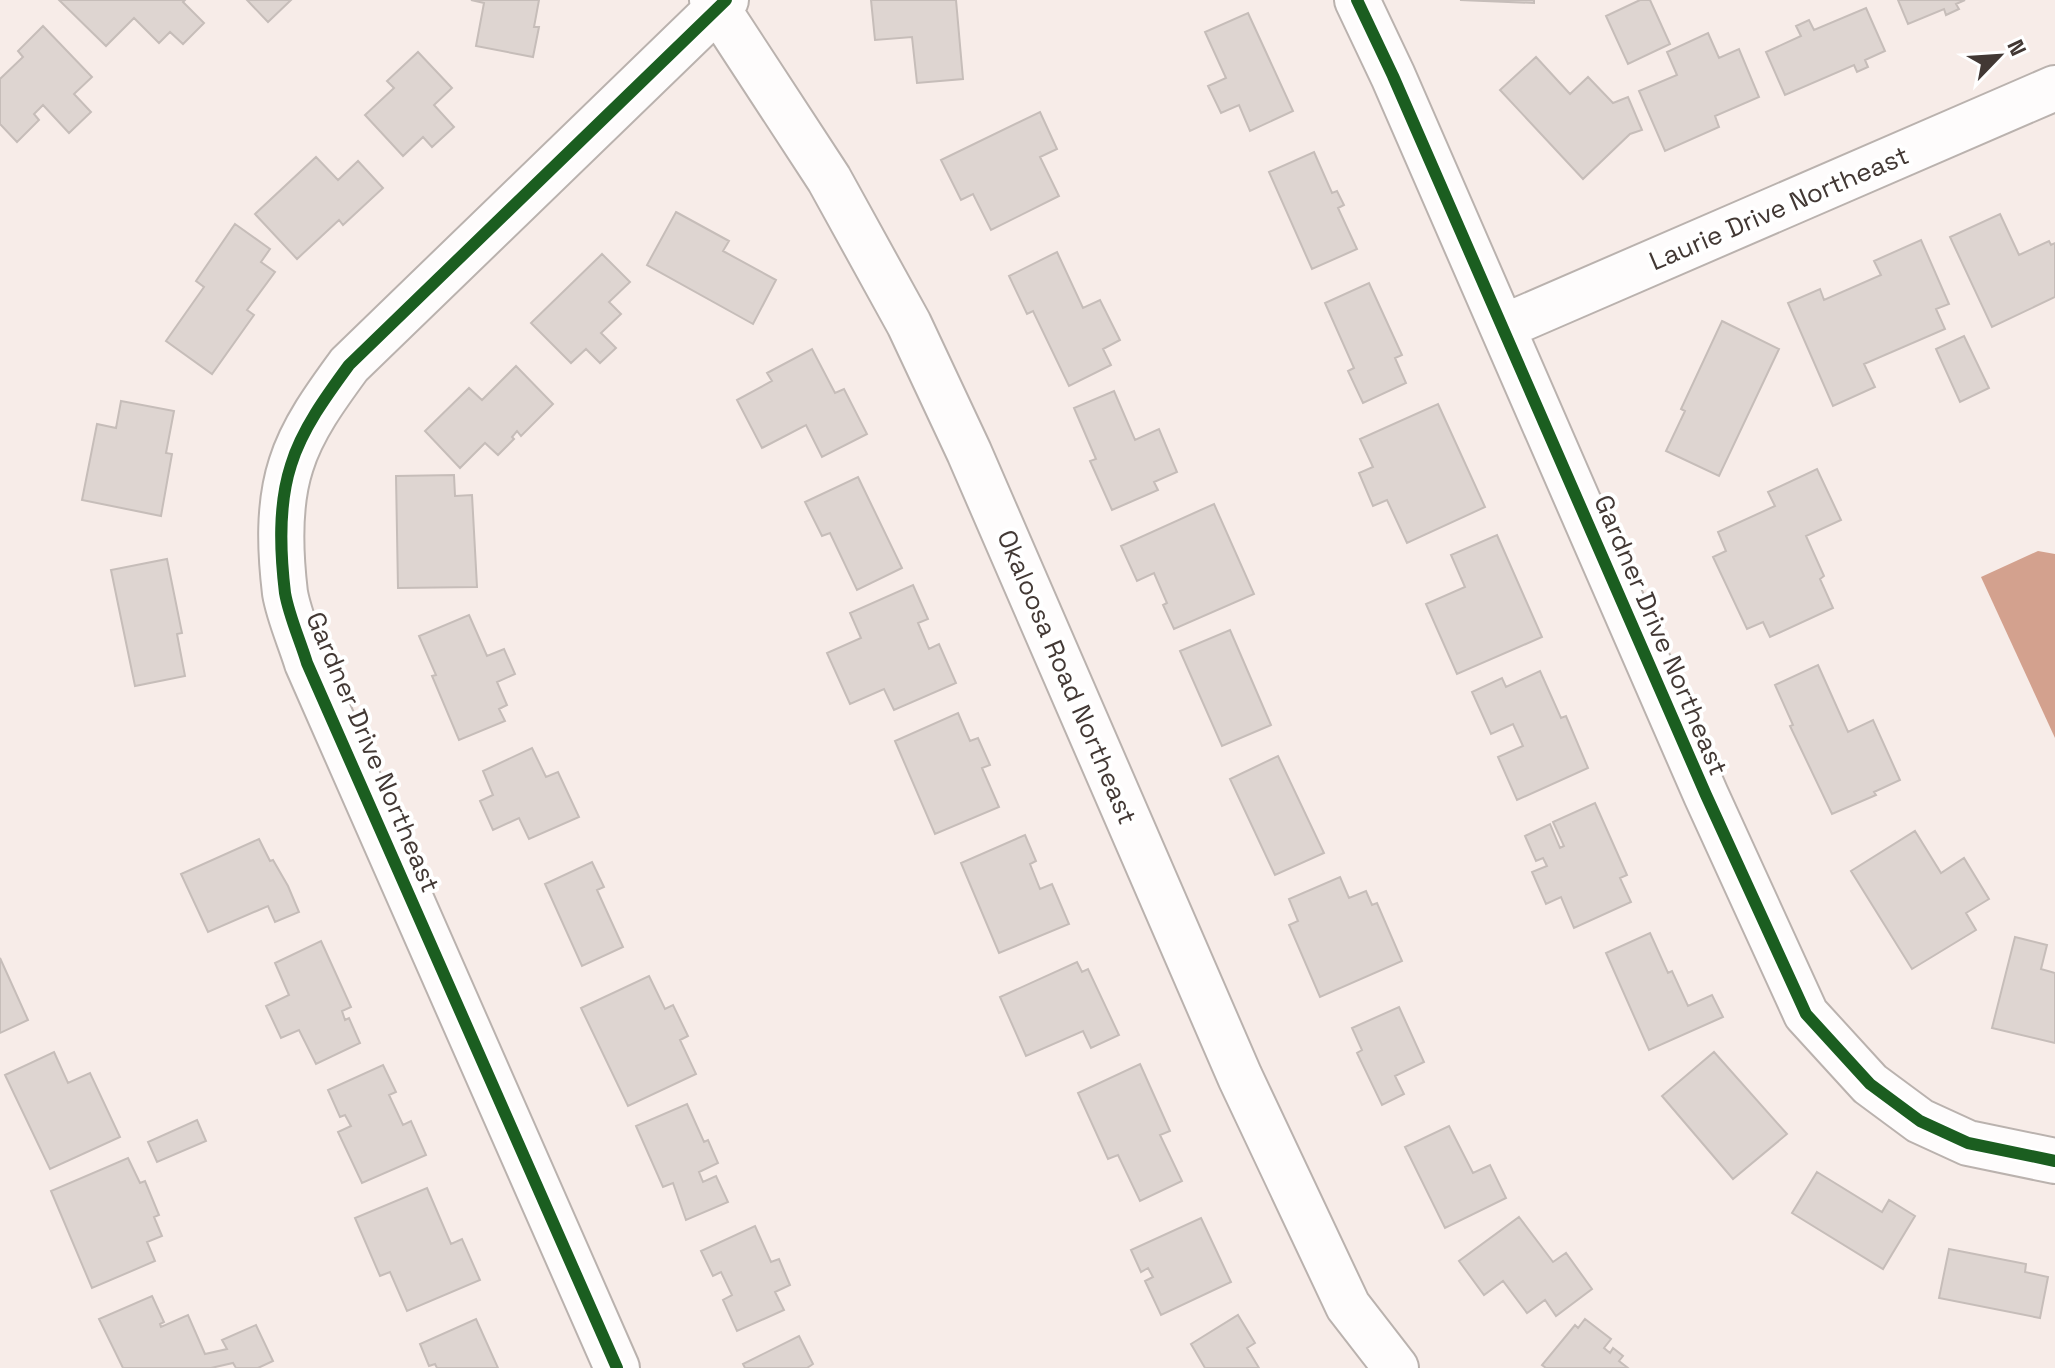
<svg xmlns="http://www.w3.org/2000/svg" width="2055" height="1368" viewBox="0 0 2055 1368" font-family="'Space Grotesk',sans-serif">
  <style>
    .water { fill: #d3a18e }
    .building { fill: #ded5d1; stroke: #c6bdb9; stroke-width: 2 }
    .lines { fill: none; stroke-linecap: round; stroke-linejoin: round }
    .minor-casing { stroke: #bab2ae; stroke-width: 48 }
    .minor { stroke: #fefcfc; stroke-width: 44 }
    .cycleway-casing { stroke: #fff; stroke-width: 17 }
    .cycleway { stroke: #1b5e20; stroke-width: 12 }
    .labels { text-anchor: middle; stroke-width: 8; stroke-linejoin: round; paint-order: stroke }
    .street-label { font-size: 26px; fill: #423834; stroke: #fff }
  </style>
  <rect width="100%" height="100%" fill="#f7ece8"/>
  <path class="water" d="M2038,551L2055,554V738L1981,577Z"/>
  <path class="building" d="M59,0H185L183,2L204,23L183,44L170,32L159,43L134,18L106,46Z
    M247,0H291L268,22Z
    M471,0H539L534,27H539L533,57L476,46L484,3Z
    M871,0H956L963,79L917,83L912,37L875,40Z
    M1460,0H1534V3Z
    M1640,0H1650L1670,44L1628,64L1606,16Z
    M1898,0H1965L1956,4L1959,9L1946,15L1944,9L1908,24Z
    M1866,8L1885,51L1865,60L1868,67L1857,72L1854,65L1785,95L1766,52L1801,36L1796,26L1809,20L1814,30Z
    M1248,13L1293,111L1250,131L1239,105L1221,113L1208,86L1226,78L1205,32Z
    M43,26L92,77L74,94L91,112L69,133L43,105L34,114L39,120L17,142L0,124V79L23,57L18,51Z
    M1708,33L1719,58L1739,49L1759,97L1715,116L1719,127L1665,151L1639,91L1677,75L1667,52Z
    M418,52L452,88L434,105L454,127L432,147L423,137L403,156L365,115L394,88L387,81Z
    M1536,57L1570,94L1588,77L1613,103L1628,97L1642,130L1630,134L1583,179L1500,90Z
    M1040,112L1057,149L1040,157L1059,196L991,230L973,194L961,200L941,160Z
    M1314,152L1332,193L1337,191L1344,205L1338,208L1357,249L1312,269L1269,172Z
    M316,157L338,180L358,161L383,188L343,225L339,220L297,259L255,214Z
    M676,212L729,241L723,251L776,280L753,324L647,265Z
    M2000,214L2019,255L2049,241L2051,245L2055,243V297L1992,327L1950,237Z
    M235,224L270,249L261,262L275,272L247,310L254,315L212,374L166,341L204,287L196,281Z
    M1921,240L1949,304L1936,309L1945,329L1864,364L1875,387L1833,406L1788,303L1820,289L1824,300L1881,275L1874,261Z
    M1057,252L1083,308L1100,300L1120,340L1103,349L1111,365L1069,386L1033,311L1027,314L1009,276Z
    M602,254L630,282L609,302L621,314L601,333L616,348L600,363L586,349L571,363L531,323Z
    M1369,283L1402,355L1395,358L1406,383L1363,403L1348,371L1354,368L1325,303Z
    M1722,321L1779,349L1719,476L1666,451L1685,411L1681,409Z
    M1964,336L1989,388L1960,402L1936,349Z
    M812,349L835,393L844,389L867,434L822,457L806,425L762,448L737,400L772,381L767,373Z
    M516,366L553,404L521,436L517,431L512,437L514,439L498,455L485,443L460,468L425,431L469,388L482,400Z
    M1114,391L1135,440L1159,429L1177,472L1154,482L1158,490L1112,510L1090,461L1096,459L1074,408Z
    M121,401L174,411L166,453L172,454L161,516L82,500L97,424L116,428Z
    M1438,404L1485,507L1407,543L1387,500L1373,506L1359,473L1373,467L1360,439Z
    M1817,469L1841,520L1806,536L1824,576L1820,579L1833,608L1770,637L1763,622L1747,629L1713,557L1726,551L1718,532L1775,506L1768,492Z
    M454,475L455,496L472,495L477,587L398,588L396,476Z
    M858,477L902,568L857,590L830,533L822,536L805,502Z
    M1214,504L1254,594L1174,629L1163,605L1167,603L1154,573L1137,581L1121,546Z
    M1497,535L1542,637L1457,674L1426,604L1465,587L1451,555Z
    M167,559L182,633L177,634L185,676L135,686L111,570Z
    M913,585L928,619L918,623L929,649L939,644L956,683L894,710L884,689L850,704L827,653L861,638L850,613Z
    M469,615L487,656L504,649L515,674L497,682L507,705L499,709L505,721L459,740L432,676L436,675L419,636Z
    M1230,630L1271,725L1222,746L1180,651Z
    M1818,665L1848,732L1873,720L1900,780L1874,792L1876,795L1832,814L1790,726L1793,725L1775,685Z
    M1540,671L1561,718L1566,716L1588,768L1517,800L1498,757L1523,746L1513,724L1491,734L1472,692L1502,678L1506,687Z
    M958,713L970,741L978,738L990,765L982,768L999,807L935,834L895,741Z
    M532,748L546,777L558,772L579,817L529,839L519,818L493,830L480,801L493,795L483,771Z
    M1278,756L1324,853L1275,875L1230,779Z
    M1595,803L1627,875L1620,878L1631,902L1574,928L1561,897L1546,904L1532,872L1547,866L1543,858L1536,861L1525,836L1550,824L1560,848L1564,846L1553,822Z
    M1915,831L1941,873L1964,858L1989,899L1966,913L1976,930L1912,969L1851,871Z
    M1025,835L1036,861L1030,864L1040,889L1052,884L1069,924L999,953L961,863Z
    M259,839L270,861L273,860L288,886L299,912L275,922L268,906L208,932L181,874Z
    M592,862L604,887L597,890L623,947L582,966L545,884Z
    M1340,877L1349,898L1366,891L1372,905L1377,903L1402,961L1320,997L1289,925L1298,921L1289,899Z
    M1650,933L1668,973L1672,971L1688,1006L1712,995L1723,1017L1649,1050L1606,953Z
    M2015,937L2047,945L2041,969L2055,973V1043L1992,1028Z
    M321,941L351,1007L342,1011L345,1020L349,1018L360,1043L316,1064L299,1030L281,1038L266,1006L289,995L275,963Z
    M0,958L28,1020L0,1033Z
    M1077,962L1082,972L1088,969L1119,1035L1091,1048L1083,1031L1026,1056L1000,997Z
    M649,976L665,1009L673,1005L688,1036L680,1040L696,1074L628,1106L581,1008Z
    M1399,1007L1424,1062L1395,1076L1404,1094L1382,1105L1357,1053L1362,1050L1352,1028Z
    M54,1052L68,1083L90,1073L120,1137L50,1169L5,1075Z
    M1714,1052L1787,1134L1733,1179L1662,1096Z
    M1140,1064L1170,1131L1160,1135L1182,1181L1140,1201L1118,1155L1108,1159L1078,1093Z
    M383,1065L396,1092L389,1095L403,1125L411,1121L426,1155L362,1183L338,1132L351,1126L345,1115L340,1117L328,1090Z
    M687,1104L704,1142L708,1140L718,1163L699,1172L703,1182L716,1176L728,1202L686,1220L673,1183L663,1187L636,1126Z
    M197,1120L206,1141L157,1162L148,1142Z
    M1449,1126L1473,1173L1490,1165L1506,1198L1445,1228L1405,1147Z
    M128,1158L140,1183L145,1181L159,1215L154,1217L162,1236L147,1242L155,1261L92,1288L51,1191Z
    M1817,1172L1882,1212L1889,1200L1915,1216L1883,1269L1792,1213Z
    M427,1188L451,1244L462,1239L480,1280L407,1311L390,1272L380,1276L355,1218Z
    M1519,1217L1553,1262L1566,1253L1592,1289L1556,1316L1545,1300L1527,1313L1503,1281L1484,1295L1459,1261Z
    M1201,1218L1231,1282L1161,1315L1145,1281L1153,1277L1148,1268L1141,1272L1131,1250Z
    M755,1226L771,1262L779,1259L790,1285L775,1292L784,1310L737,1331L723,1300L732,1295L721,1272L713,1276L701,1251Z
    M1949,1249L2026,1264L2025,1272L2048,1277L2040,1318L1939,1298Z
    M152,1296L164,1322L160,1324L161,1327L188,1315L205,1354L227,1349L222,1340L256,1325L273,1361L258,1368H236L233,1363L211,1368H123L99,1319Z
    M1238,1315L1255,1343L1247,1348L1259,1368H1205L1191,1344Z
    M476,1319L498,1368H437L435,1364L429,1366L420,1344Z
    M1585,1319L1611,1339L1604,1348L1610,1353L1613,1348L1623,1356L1619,1361L1628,1368H1546L1542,1365L1575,1325L1578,1328Z
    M799,1336L813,1364L807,1368H745L743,1364Z"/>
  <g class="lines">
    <defs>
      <path id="minor" d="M712,0L829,179L909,324L969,452L1240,1077L1348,1306L1396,1368
        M1357,0L1393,76L1706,795L1806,1014L1870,1084L1920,1121L1968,1143L2055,1161
        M1503,327L2055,88
        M617,1368L307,663C300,640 289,616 285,593C280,551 278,505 291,465C302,429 327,395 349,365L726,0"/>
    </defs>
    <use href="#minor" class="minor-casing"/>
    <use href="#minor" class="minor"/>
    <defs>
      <path id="cycleway" d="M1357,0L1393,76L1706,795L1806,1014L1870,1084L1920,1121L1968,1143L2055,1161
        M617,1368L307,663C300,640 289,616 285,593C280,551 278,505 291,465C302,429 327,395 349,365L726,0"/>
    </defs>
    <use href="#cycleway" class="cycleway-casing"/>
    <use href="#cycleway" class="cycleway"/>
  </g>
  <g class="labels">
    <g class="street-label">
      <text transform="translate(1779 208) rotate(-23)" y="9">Laurie Drive Northeast</text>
      <text transform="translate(1661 635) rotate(67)" y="9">Gardner Drive Northeast</text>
      <text transform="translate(1067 677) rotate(67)" y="9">Okaloosa Road Northeast</text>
      <text transform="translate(373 752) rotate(67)" y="9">Gardner Drive Northeast</text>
    </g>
  </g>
  <g transform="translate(1999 56) rotate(65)" stroke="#ffffff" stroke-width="6" paint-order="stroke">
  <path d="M0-6L14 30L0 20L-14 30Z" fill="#423834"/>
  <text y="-12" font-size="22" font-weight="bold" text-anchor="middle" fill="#423834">N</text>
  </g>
</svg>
